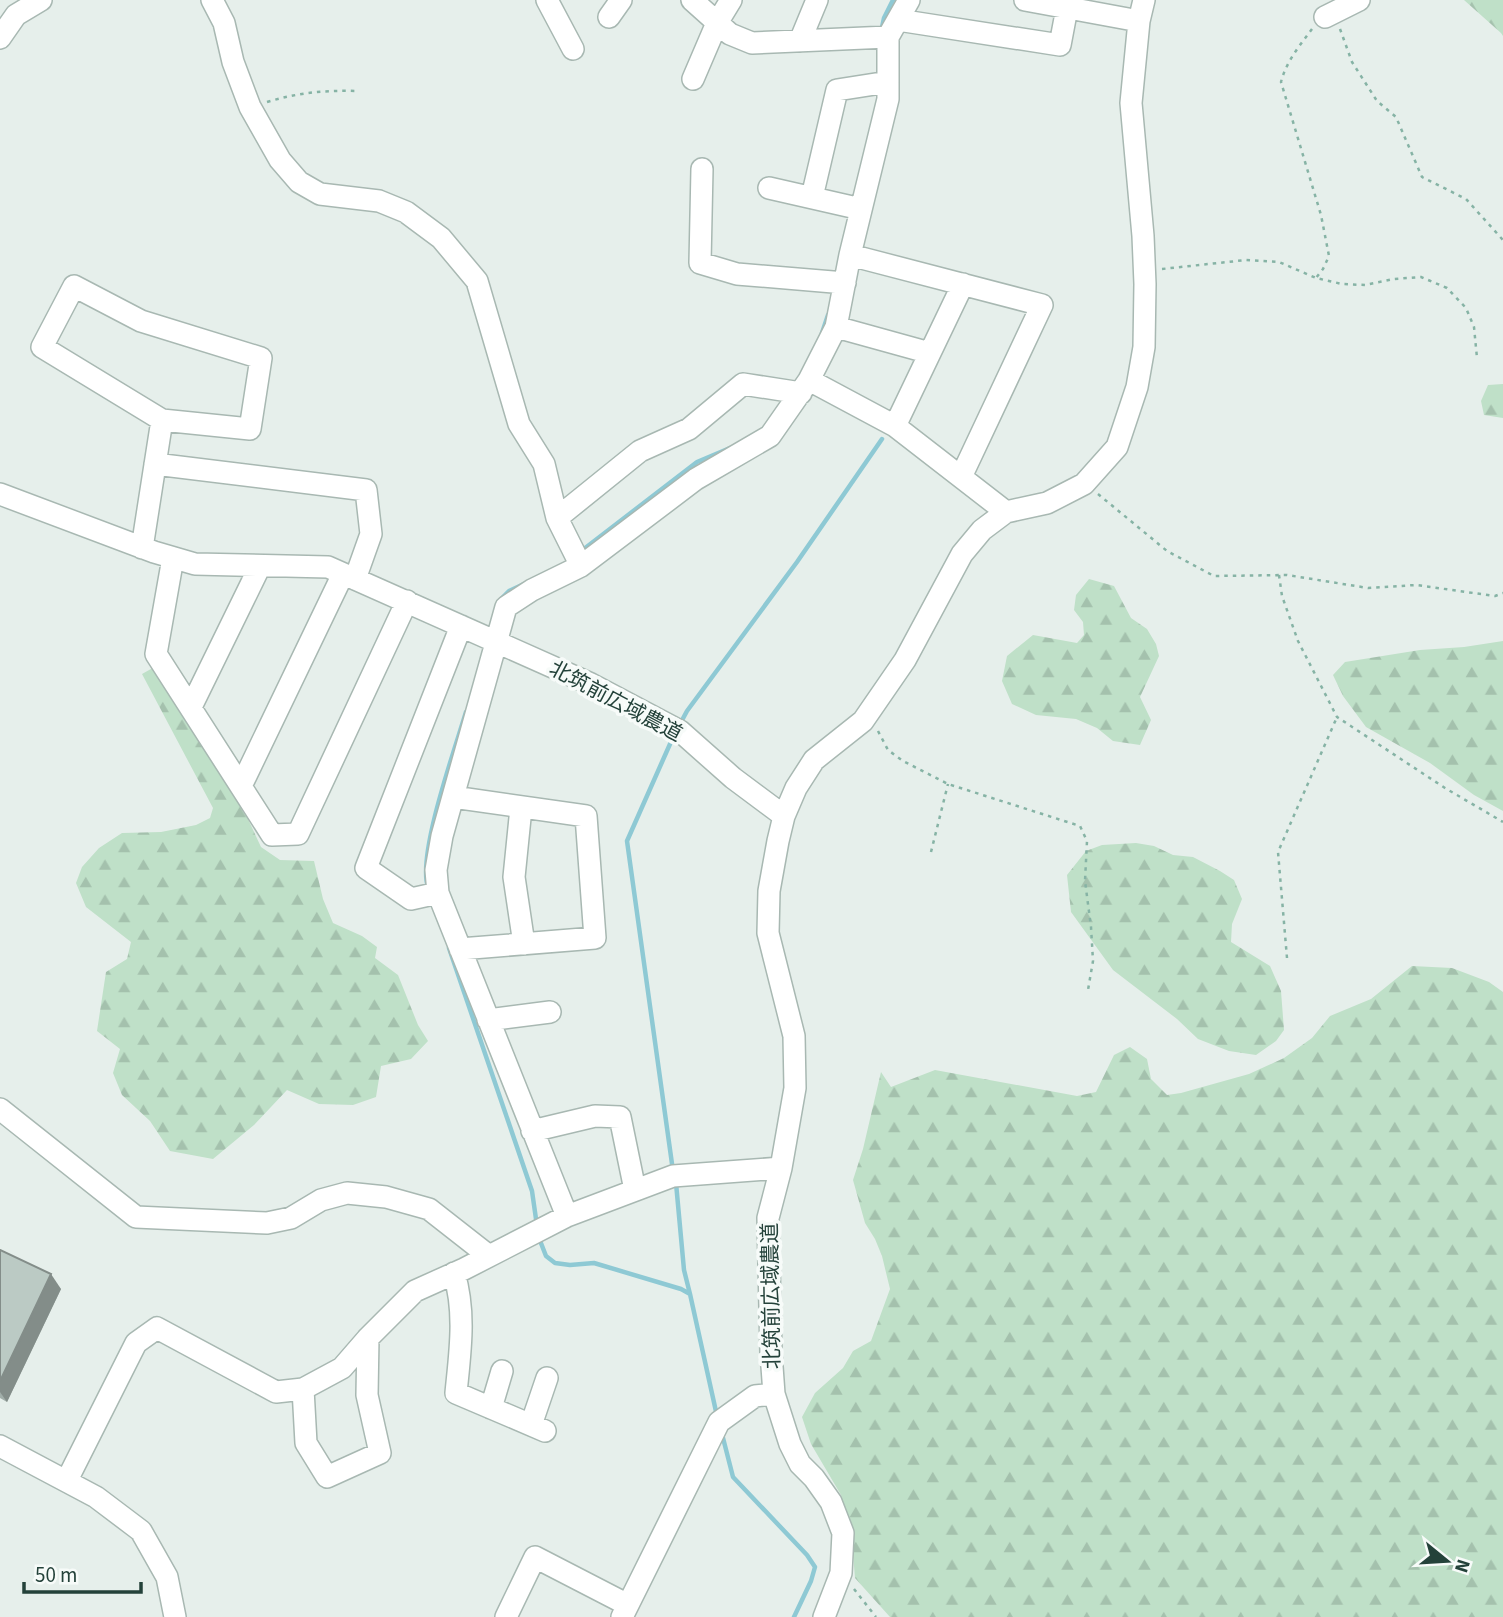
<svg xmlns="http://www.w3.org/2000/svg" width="1503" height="1617" viewBox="0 0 1503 1617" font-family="'Source Sans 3','Noto Sans JP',sans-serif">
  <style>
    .forest { fill: url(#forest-firs) }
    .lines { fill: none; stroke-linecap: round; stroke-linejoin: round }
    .stream { stroke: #8ec9d4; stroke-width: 4.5 }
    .minor-casing { stroke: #a8b8b2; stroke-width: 24 }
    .path { stroke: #86b3a5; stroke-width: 2.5; stroke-dasharray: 3.5 5; stroke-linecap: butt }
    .minor { stroke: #fff; stroke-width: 21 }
    .wall { fill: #a1aea9 }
    .shaded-wall { fill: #838d89 }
    .building { fill: #bbcac4; stroke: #838d89; stroke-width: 2 }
    .labels { text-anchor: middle; stroke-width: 7; stroke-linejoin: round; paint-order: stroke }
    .street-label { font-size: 21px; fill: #24423a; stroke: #f7fbf9 }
  </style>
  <defs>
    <pattern id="forest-firs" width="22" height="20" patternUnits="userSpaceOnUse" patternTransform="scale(1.75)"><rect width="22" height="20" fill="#bfe0c8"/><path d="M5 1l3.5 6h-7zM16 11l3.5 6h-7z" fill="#a4c1ad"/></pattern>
  </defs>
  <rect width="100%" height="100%" fill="#e6efeb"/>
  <path class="forest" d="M1464,0H1503V36L1501,33Z
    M1503,384V418L1484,415L1481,401L1488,385Z
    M1089,579L1114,586L1131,618L1147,629L1156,644L1159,656L1140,697L1151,720L1140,745L1113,741L1097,728L1076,719L1036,715L1012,704L1002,681L1007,656L1033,635L1077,643L1084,635L1083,622L1074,610L1076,595Z
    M1503,641V811L1474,795L1430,763L1366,727L1343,696L1333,675L1345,662L1420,650L1464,647Z
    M158,665L229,778L261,847L280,860L314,861L323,899L333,923L362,936L377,947L375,958L398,975L418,1025L428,1041L411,1059L381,1066L376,1097L353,1105L319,1104L287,1090L254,1125L213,1159L170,1151L150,1121L122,1095L113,1073L120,1049L97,1031L106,972L127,959L131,942L86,907L76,883L82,867L99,848L122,833L161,832L196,825L210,818L213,808L142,674Z
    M1136,843L1154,846L1173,855L1193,857L1220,871L1234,880L1242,899L1232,924L1231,942L1270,966L1281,991L1284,1030L1276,1041L1256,1055L1229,1051L1198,1039L1177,1019L1113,970L1071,912L1067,875L1086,851L1102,845Z
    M1412,966L1452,968L1489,982L1503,992V1617H890L855,1578L853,1554L841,1495L811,1444L802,1417L815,1393L843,1368L853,1351L871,1341L890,1289L882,1256L875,1239L865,1223L853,1180L863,1149L881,1072L891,1087L935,1070L1077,1096L1096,1092L1114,1055L1130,1047L1147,1059L1151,1079L1167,1095L1181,1093L1249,1074L1284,1058L1312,1038L1330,1016L1371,999Z"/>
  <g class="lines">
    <path class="stream" d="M881,32L884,18L893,0
      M822,333L828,315
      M580,552L697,462L730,448
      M502,598L509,591L524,584
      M680,724L687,711L797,562L882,439
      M428,887C417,855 455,749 466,712
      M449,948L532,1191L537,1226
      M673,1171L627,841L674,735
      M676,1183L684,1270L690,1294
      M539,1238L546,1256L555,1263L570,1265L594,1263L681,1289L690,1294L717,1416
      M722,1434L733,1477L807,1555L815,1567L811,1581L794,1617"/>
    <defs>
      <path id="minor" d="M212,0L224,23L233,62L250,107L280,160L299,182L320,194L379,201L406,212L441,238L477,281L519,424L544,464L557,518L581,566
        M547,0L573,49
        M692,0L730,34L752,43L888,37
        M1025,0L1139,21
        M609,17L621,0
        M1325,17L1359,0
        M898,20L1060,45L1067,8
        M0,38L16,15L41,0
        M800,41L817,0
        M693,79L717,23L731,0
        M702,169L700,263L737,274L845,283
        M769,188L861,209
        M812,197L837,90L888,82
        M850,255L1042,305L961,477
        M74,286L141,321L261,358L250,429L162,420L42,347Z
        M836,327L930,353
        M809,380L895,426L1006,512
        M895,426L963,284
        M155,464L366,490L371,534L355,579
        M0,494L154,552L195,564L328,567L591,684L680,731L733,778L784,816
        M557,518L640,451L689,429L743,384L801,393
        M142,548L162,420
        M173,558L156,654L272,835L298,834L407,601
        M191,707L260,566
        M241,786L343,574
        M453,797L586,816L595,938L460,949
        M521,808L514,877L524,944
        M438,893L411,899L366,868L461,626
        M488,1020L550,1012
        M0,1109L136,1217L267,1223L291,1218L321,1200L347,1193L386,1197L429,1209L489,1256
        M532,1131L595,1116L620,1117L635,1190
        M567,1216L438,893L436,870L442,836L506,607L532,590L581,566L696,479L770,436L809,380L836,327L850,255L888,99V37L909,0
        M454,1273C466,1313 460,1352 456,1393L545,1431
        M303,1389L306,1443L327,1477L380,1453L367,1395L368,1338
        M491,1408L502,1371
        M531,1425L547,1378
        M0,1446L96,1497L141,1531L167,1577L175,1617
        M67,1480L136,1343L157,1328L276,1392L303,1389L342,1368L368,1338L415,1291L464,1269L567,1216L673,1176L781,1168
        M506,1617L535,1557L628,1605
        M622,1617L719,1422L755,1396L774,1394
        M824,1617L841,1573L843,1533L831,1502L814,1478L800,1464L790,1444L774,1394L771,1353L768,1218L781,1168L795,1088L794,1036L768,933L769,891L778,841L784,816L796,788L814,760L863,721L905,660L962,554L982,530L1006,512L1047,503L1084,484L1117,447L1137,387L1144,347L1145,284L1143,236L1131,103L1139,21L1144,0"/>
    </defs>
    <use href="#minor" class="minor-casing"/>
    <path class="path" d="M1312,29C1300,45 1286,62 1281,82L1321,215L1329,256L1323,269L1316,278
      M1340,29L1352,62L1377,101L1396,117L1422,177L1466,199L1503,240
      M267,102C297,93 324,90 356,91
      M1162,269L1246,260L1279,262L1316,278L1342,284L1365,285L1394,279L1421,277L1447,288L1466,308L1474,327L1477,358
      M1098,494L1167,551L1214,576L1287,575L1368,588L1416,585L1495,596L1503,593
      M1279,575L1282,596L1298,641L1337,717L1445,788L1503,822
      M878,731L888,750L903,761L948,784L1080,826L1087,841L1085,881L1091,927L1093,961L1088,990
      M931,852L948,784
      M1287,958L1278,852L1337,717
      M854,1589L876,1617"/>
    <use href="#minor" class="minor"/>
  </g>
  <path class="wall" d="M0,1250L61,1289L7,1402L0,1398Z"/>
  <path class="shaded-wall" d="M51,1274L61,1289L7,1402L0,1392V1381Z"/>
  <path class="building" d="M0,1250L51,1274L0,1381Z"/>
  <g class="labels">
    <g class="street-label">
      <text transform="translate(616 701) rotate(28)" y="7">北筑前広域農道</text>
      <text transform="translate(771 1296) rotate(-91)" y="7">北筑前広域農道</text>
    </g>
  </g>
  <g transform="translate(1447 1561) rotate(108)" stroke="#f7fbf9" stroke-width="5" paint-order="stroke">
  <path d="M0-5L12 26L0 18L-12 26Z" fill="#24423a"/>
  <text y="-10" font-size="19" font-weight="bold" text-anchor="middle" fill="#24423a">N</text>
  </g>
  <path d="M24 1582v10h117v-10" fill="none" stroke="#24423a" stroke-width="3.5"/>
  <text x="35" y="1582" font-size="21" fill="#24423a" stroke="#f7fbf9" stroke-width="5" paint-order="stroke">50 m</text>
</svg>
